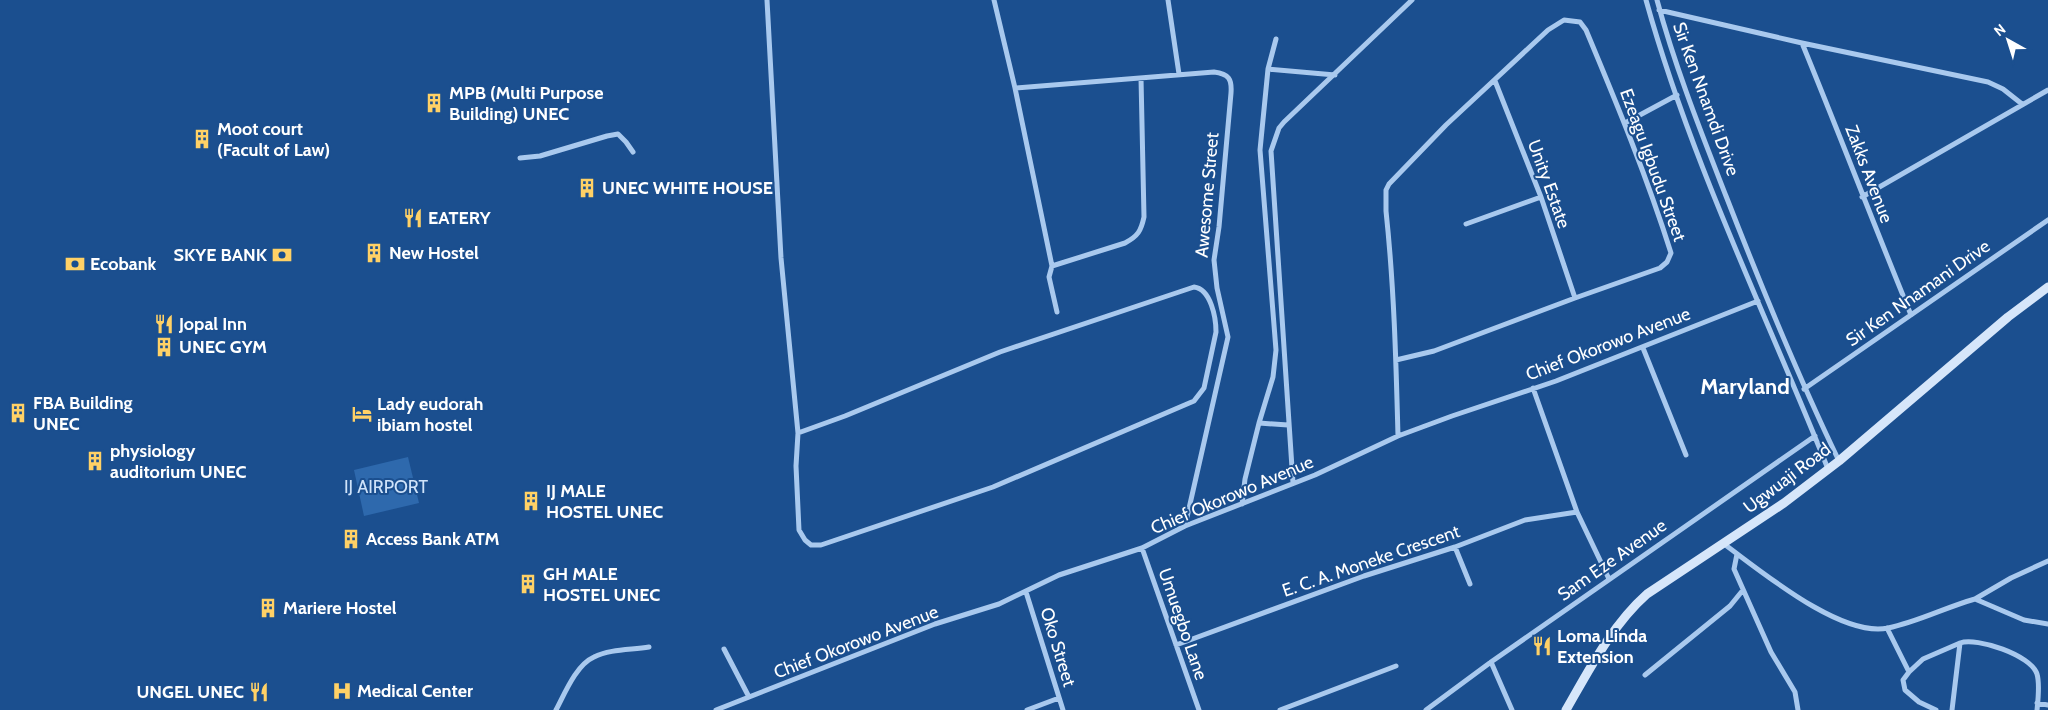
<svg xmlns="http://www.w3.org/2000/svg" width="2048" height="710" viewBox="0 0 2048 710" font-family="Cabin,sans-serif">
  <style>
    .green { fill: #2e69ad }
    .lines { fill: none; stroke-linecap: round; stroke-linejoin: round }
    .minor { stroke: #a9c9ee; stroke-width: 5 }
    .secondary { stroke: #d6e6fa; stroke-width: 9 }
    .labels { text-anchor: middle; stroke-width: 4; stroke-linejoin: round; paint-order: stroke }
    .poi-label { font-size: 18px; font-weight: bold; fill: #fff; stroke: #1b4f8f; text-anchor: start }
    .street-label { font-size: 18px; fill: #fff; stroke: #1b4f8f }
    .park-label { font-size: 18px; fill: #cfe3fa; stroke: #1b4f8f }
    .district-label { font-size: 22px; font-weight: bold; fill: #fff; stroke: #1b4f8f }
  </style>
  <rect width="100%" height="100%" fill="#1b4f8f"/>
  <path class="green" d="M408,457L419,503L364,516L354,470Z"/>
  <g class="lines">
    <path class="minor" d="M767,0L781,258L798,433L796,466L799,530L805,540L811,545H821L993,487L1194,401L1204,388L1216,332C1216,318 1211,289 1194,287L1000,352L845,416L798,433
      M994,0L1015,88L1052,266L1049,277L1057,312
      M1168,0L1179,74
      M1646,0C1691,162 1766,314 1828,469
      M1657,0C1675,67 1701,132 1726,196C1761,286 1797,374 1839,461
      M1659,10L1802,43L1988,82L2003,89L2022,104
      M1802,43C1839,133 1874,225 1911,315
      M1268,69L1335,75
      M1495,81L1541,197L1575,298
      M1015,88L1214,72C1229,74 1232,79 1231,93L1219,227L1214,260L1217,288L1228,337L1185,526
      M1625,123L1677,95
      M520,158L540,156L607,136L618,134L626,142L633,152
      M1862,197L2048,90
      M1466,224L1541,197
      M1052,266L1125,243C1138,236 1141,231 1144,217L1141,78
      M1643,348L1686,455
      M1396,360L1434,351L1575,298L1660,268L1667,262L1671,253C1647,177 1617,104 1586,30L1580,22L1564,20L1548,30L1446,125L1389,184L1386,190V211C1394,286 1396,360 1398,436
      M1533,388L1577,512L1609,579
      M1804,389L2048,220
      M1259,423L1288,425
      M1293,483L1271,151L1279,128L1284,122L1412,0
      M1242,504L1245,479L1259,423L1273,377L1276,350L1260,150L1268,69L1276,39
      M1724,544C1761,571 1841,638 1888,628C1918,622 1946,607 1975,599L2024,620L2048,624
      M1455,547L1470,584
      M1142,548L1199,710
      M1737,554L1734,569L1771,652L1795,692L1798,710
      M1026,592L1063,710
      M1975,599L2011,578L2048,561
      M1887,628L1909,672L1903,680L1905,690L1919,702L1936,710
      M1176,645L1364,576L1455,547L1525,520L1577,512
      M724,649L749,697
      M1491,662L1512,710
      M1909,672L1923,659L1960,643C1977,637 2031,655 2037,674C2040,684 2038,700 2037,710
      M1645,675L1730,606L1743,590
      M2037,703L2048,705
      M556,710C565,693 576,665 594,657C610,649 631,650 649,647
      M716,710L935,624L999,604L1059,575L1142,548L1185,526L1315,475L1398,436L1452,416L1556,381L1758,301
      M1027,710L1059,698
      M1280,710L1396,666
      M1426,710L1491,662L1815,436
      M1952,710L1960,643"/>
    <path class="secondary" d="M1566,710C1589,670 1612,625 1647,594L1784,503L1839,461L2008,317L2048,287"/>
  </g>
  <defs>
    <symbol id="building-bare" viewBox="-9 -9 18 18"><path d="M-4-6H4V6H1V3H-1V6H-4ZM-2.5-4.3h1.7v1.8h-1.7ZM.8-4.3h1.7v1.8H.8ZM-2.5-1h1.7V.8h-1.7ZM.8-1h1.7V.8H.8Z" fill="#ffd166" stroke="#1b4f8f" stroke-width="2.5" paint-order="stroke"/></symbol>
    <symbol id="restaurant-bare" viewBox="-9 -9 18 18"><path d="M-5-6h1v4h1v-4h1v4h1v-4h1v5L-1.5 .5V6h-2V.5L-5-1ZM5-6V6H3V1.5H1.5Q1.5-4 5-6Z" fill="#ffd166" stroke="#1b4f8f" stroke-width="2.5" paint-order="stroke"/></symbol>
    <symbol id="bank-bare" viewBox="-9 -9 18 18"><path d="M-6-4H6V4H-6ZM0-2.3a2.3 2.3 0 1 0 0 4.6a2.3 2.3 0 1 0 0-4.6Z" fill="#ffd166" stroke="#1b4f8f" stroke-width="2.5" paint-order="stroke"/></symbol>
    <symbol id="hotel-bare" viewBox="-9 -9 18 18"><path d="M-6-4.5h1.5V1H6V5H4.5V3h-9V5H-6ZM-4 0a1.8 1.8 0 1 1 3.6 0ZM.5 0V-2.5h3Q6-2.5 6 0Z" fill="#ffd166" stroke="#1b4f8f" stroke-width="2.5" paint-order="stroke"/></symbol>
    <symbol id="hospital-bare" viewBox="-9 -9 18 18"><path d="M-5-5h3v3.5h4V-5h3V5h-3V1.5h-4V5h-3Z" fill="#ffd166" stroke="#1b4f8f" stroke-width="2.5" paint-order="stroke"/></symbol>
  </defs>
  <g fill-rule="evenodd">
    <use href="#building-bare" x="420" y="89" width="28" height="28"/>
    <use href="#building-bare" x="188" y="125" width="28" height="28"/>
    <use href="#building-bare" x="573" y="174" width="28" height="28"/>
    <use href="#restaurant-bare" x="399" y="204" width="28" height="28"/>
    <use href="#building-bare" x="360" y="239" width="28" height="28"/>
    <use href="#bank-bare" x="268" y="241" width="28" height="28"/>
    <use href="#bank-bare" x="61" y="250" width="28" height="28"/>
    <use href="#restaurant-bare" x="150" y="310" width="28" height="28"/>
    <use href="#building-bare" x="150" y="333" width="28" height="28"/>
    <use href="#building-bare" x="4" y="399" width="28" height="28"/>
    <use href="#hotel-bare" x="348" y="400" width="28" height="28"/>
    <use href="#building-bare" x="81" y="447" width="28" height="28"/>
    <use href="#building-bare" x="517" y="487" width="28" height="28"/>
    <use href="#building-bare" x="337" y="525" width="28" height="28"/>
    <use href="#building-bare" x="514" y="570" width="28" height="28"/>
    <use href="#building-bare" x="254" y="594" width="28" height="28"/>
    <use href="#restaurant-bare" x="1528" y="632" width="28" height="28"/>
    <use href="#hospital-bare" x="328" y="677" width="28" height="28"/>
    <use href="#restaurant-bare" x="245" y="678" width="28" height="28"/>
  </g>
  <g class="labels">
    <g class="poi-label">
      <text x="449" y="99">MPB (Multi Purpose<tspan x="449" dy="21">Building) UNEC</tspan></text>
      <text x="217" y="135">Moot court<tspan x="217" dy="21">(Facult of Law)</tspan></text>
      <text x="602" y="194">UNEC WHITE HOUSE</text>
      <text x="428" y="224">EATERY</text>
      <text x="389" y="259">New Hostel</text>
      <text x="267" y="261" text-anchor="end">SKYE BANK</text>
      <text x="90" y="270">Ecobank</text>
      <text x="179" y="330">Jopal Inn</text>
      <text x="179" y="353">UNEC GYM</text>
      <text x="33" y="409">FBA Building<tspan x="33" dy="21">UNEC</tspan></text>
      <text x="377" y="410">Lady eudorah<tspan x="377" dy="21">ibiam hostel</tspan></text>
      <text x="110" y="457">physiology<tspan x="110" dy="21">auditorium UNEC</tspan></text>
      <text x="546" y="497">IJ MALE<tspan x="546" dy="21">HOSTEL UNEC</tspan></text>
      <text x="366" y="545">Access Bank ATM</text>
      <text x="543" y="580">GH MALE<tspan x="543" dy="21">HOSTEL UNEC</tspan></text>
      <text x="283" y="614">Mariere Hostel</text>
      <text x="1557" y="642">Loma Linda<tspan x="1557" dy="21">Extension</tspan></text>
      <text x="357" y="697">Medical Center</text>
      <text x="244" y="698" text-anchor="end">UNGEL UNEC</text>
    </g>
    <g class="street-label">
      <text transform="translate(1706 99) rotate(70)" y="6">Sir Ken Nnamdi Drive</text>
      <text transform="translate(1653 165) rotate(70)" y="6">Ezeagu Igbudu Street</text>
      <text transform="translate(1869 174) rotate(69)" y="6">Zakks Avenue</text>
      <text transform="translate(1549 184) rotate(70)" y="6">Unity Estate</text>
      <text transform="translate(1207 195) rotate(-85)" y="6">Awesome Street</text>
      <text transform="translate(1918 293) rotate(-35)" y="6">Sir Ken Nnamani Drive</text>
      <text transform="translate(1608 344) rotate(-21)" y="6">Chief Okorowo Avenue</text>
      <text transform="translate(1787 478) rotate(-37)" y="6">Ugwuaji Road</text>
      <text transform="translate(1232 495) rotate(-23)" y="6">Chief Okorowo Avenue</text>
      <text transform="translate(1612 560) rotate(-35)" y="6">Sam Eze Avenue</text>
      <text transform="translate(1371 561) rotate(-19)" y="6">E. C. A. Moneke Crescent</text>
      <text transform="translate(1183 624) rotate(71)" y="6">Umuegbo Lane</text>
      <text transform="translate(856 642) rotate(-21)" y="6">Chief Okorowo Avenue</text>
      <text transform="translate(1058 647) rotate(73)" y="6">Oko Street</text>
    </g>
    <g class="park-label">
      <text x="386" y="493">IJ AIRPORT</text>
    </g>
    <g class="district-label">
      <text x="1745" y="394">Maryland</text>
    </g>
  </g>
  <g transform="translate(2008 40) rotate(321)" stroke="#1b4f8f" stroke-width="4" paint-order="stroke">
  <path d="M0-4L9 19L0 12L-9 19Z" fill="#ffffff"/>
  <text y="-8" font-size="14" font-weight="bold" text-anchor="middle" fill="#ffffff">N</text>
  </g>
</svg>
